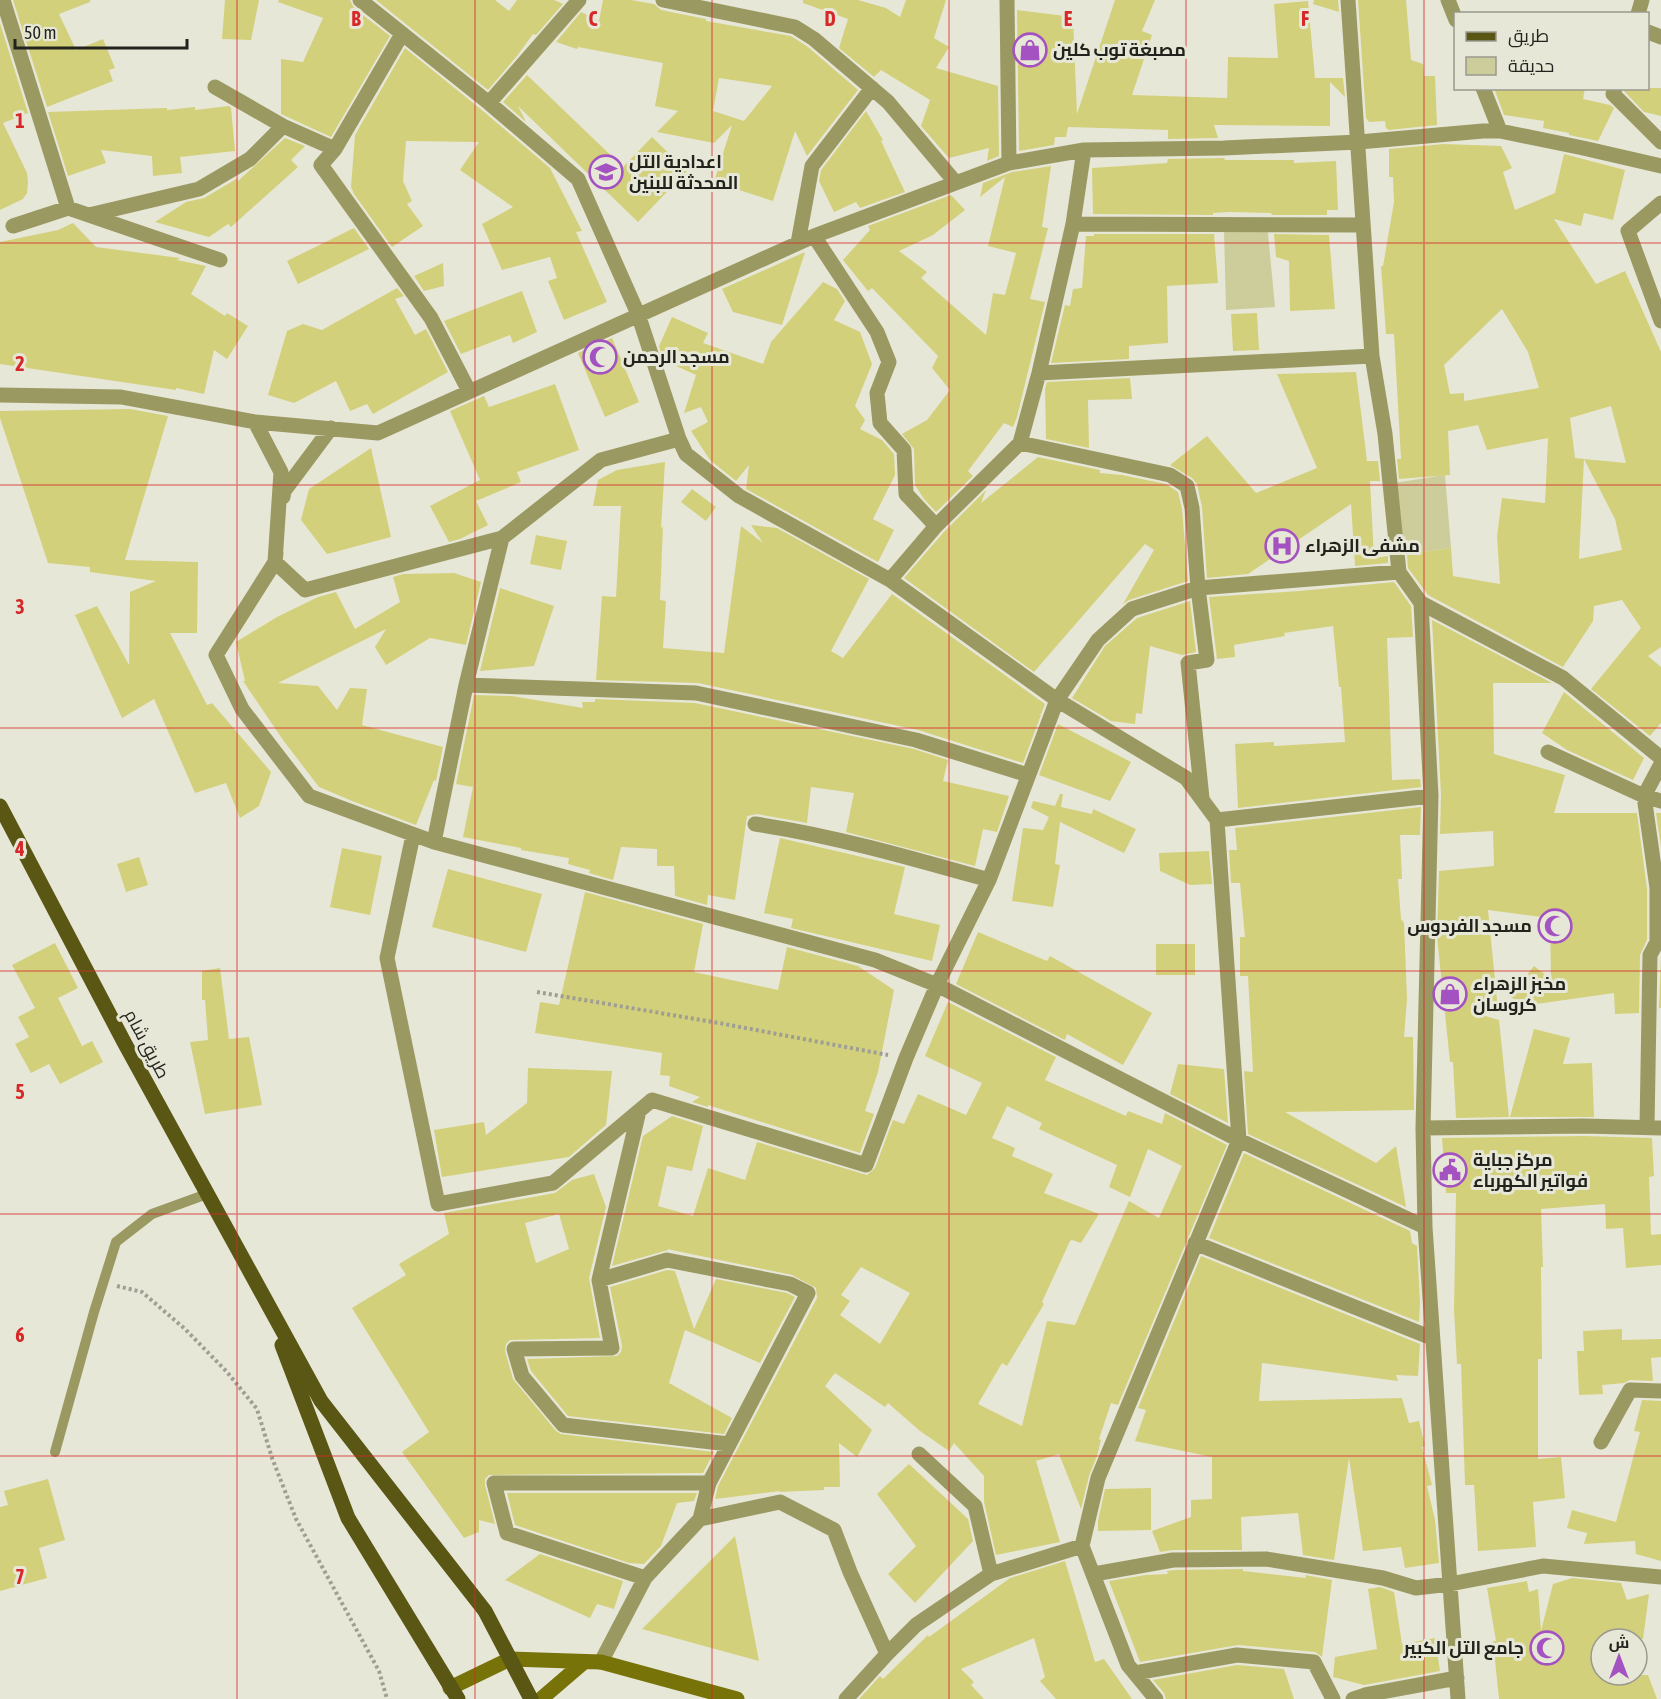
<svg xmlns="http://www.w3.org/2000/svg" width="1661" height="1699" viewBox="0 0 1661 1699" font-family="'Asap Condensed',Cairo,sans-serif">
  <style>
    .green { fill: #cdcc9b }
    .building { fill: #d3d07b; fill-rule: evenodd }
    .lines { fill: none; stroke-linecap: round; stroke-linejoin: round }
    .path { stroke: #9e9e93; stroke-width: 4; stroke-dasharray: 3 3; stroke-linecap: butt }
    .lane { stroke: #9b9962; stroke-width: 10 }
    .street { stroke: #9b9962; stroke-width: 15 }
    .secondary { stroke: #787308; stroke-width: 15 }
    .primary { stroke: #5a5714; stroke-width: 15 }
    .grid { fill: none; stroke: #d62828; stroke-width: 1.5; stroke-opacity: 0.55 }
    .labels { text-anchor: middle; stroke-width: 6; stroke-linejoin: round; paint-order: stroke }
    .poi-label { font-size: 18px; font-weight: bold; fill: #23231e; stroke: #e7e7d8; text-anchor: start }
    .street-label { font-size: 18px; fill: #23231e; stroke: #e7e7d8 }
    .grid-label { font-size: 20px; text-anchor: middle; font-weight: bold; fill: #d62828; stroke: #e7e7d8; stroke-width: 6; stroke-linejoin: round; paint-order: stroke }
  </style>
  <rect width="100%" height="100%" fill="#e7e7d8"/>
  <path class="green" d="M1267,223L1275,307L1226,310L1224,230Z
    M1445,475L1451,548L1407,554L1401,557L1394,483Z"/>
  <path class="building" d="M13,0H90V2L59,14L76,50L103,39L115,68L109,70L113,81L47,107Z
    M225,0H259L251,40L222,39Z
    M279,0H350L354,8L390,36L331,137L281,114V59L303,62L323,18L278,2Z
    M376,0H495L509,11L517,0H554L563,4L536,35L533,34L517,56L488,90Z
    M603,0H631L654,4L661,10L706,19V21L791,36L808,47L858,90L807,156L795,131L773,201L714,182L732,125L714,143L657,132L678,111L655,106L663,63L578,47L577,49L556,42L581,12L599,21ZM719,78L772,86L744,121L713,111Z
    M803,0H858L886,8L900,17L906,0H946L934,38L949,47L936,68L998,86L999,156L987,161L989,148L949,158L921,126L930,100L881,70L874,77L839,48L848,19L803,3Z
    M1115,0H1155L1142,31L1152,35L1132,95L1227,98L1228,57L1278,58L1274,4L1308,1L1315,78H1343L1345,97L1330,82V126L1214,125L1218,138L1168,139V130L1068,127L1066,137H1055L1054,145L1019,151L1017,10L1073,17L1077,114Z
    M1314,0H1338L1339,12L1313,4Z
    M1358,0H1406L1411,60L1423,64L1424,76H1435L1437,125L1389,130L1386,128L1385,121L1369,122L1366,118Z
    M0,23L28,113L3,123L27,173L28,182L27,193L23,199L0,210Z
    M405,48L483,111L550,168L582,231L576,232L607,302L564,320L548,281L557,278L550,257L502,270L482,224L513,207L460,170L479,142L406,141L403,181L412,201L407,204L423,226L392,247L354,194L351,187L355,135Z
    M527,75L623,167L652,137L687,171L638,222L518,106L526,122L503,102Z
    M1494,88H1585L1583,99L1610,105L1614,108L1598,141L1569,135V133L1543,128L1544,121L1504,115Z
    M1624,88H1661V116L1644,112L1624,91Z
    M229,106L231,108L235,151L180,157L182,173L153,176L152,156L101,150L106,163L68,176L48,112L167,108V110L195,107V110Z
    M866,111L883,140L881,141L905,192L860,208L856,202L834,212L819,181L821,170Z
    M285,138L305,146L291,160L298,167L231,227L228,224L209,237L155,222L186,202L204,198L238,178V181Z
    M1444,144L1501,146L1512,168L1503,172L1515,210L1555,193L1564,154L1625,170L1613,220L1584,213L1581,226L1554,219L1596,284L1625,271L1661,352V647L1648,656L1661,667V723L1650,736L1591,689L1641,628L1622,600L1594,606L1593,621L1563,667L1428,595L1408,568L1407,554L1451,548L1453,576L1500,584L1497,536L1502,498L1545,503L1548,438L1487,450L1478,425L1448,431L1450,475L1399,479L1397,459H1401L1394,334H1386L1381,266H1383L1394,202L1393,177H1389V149ZM1502,309L1528,352L1539,388L1464,401V393L1450,394L1444,365ZM1611,406L1626,463L1584,459L1615,519L1622,550L1579,559L1584,459L1575,458L1570,418Z
    M1224,158L1225,160H1294V163L1336,161L1338,210H1327V215H1272L1271,213L1229,212L1213,213V215L1093,214L1092,168L1167,163L1168,159Z
    M1051,166L1042,227L1048,228L1030,299L1045,302L1017,417L1013,427L1004,423L968,471L973,476L936,512L924,499L915,485L914,449L902,434L927,420L950,390L932,368L938,356L872,288L868,291L843,260L870,230L868,226L951,195L965,210L933,235L899,251L927,272L921,278L986,335L993,293L1005,295L1016,253L988,246L1005,177L980,197L983,183L1012,172Z
    M73,223L96,247L180,258L177,260L206,266L191,294L225,316L227,313L248,326L227,359L214,350L204,394L176,388V390L0,364V242L58,230Z
    M354,228L369,249L298,284L287,261Z
    M1094,234H1214L1218,283L1167,286L1168,343L1129,346V359L1051,363L1065,305L1070,306L1073,289L1082,288L1086,236H1094Z
    M1274,234L1329,235L1335,309L1290,311L1289,261L1276,257Z
    M805,252L782,325L733,312L722,289Z
    M443,263L444,286L424,291L414,276Z
    M823,282L837,289L845,301L834,320L860,332L872,364L855,406L865,420L860,429L882,440L894,454L895,475L873,519L894,530L878,562L746,489L749,465L736,481L710,460L691,431L708,422L701,407L684,413L696,375L663,360L659,346L672,317L708,333L703,343L763,364L771,342Z
    M397,288L404,296L395,299L415,335L426,329L448,372L373,414L367,404L350,411L336,381L294,403L268,395L287,331L303,324L322,330Z
    M522,291L537,332L513,343L510,335L461,354L444,321Z
    M1257,313L1259,350L1233,351L1231,314Z
    M612,338L639,402L605,417L578,353Z
    M1356,372L1367,461H1378L1380,481H1370L1374,558L1388,556V563L1355,566L1351,504L1248,574L1207,578L1202,507L1197,484L1192,478L1170,465L1207,436L1256,493L1317,468L1277,374Z
    M1130,378L1132,399L1088,400L1089,448L1046,439L1045,389L1047,382Z
    M555,384L579,450L517,472L521,482L476,501L488,525L460,539L449,542L430,506L480,480L450,411L484,396L489,407Z
    M130,409L168,416L125,560L198,562L197,633H170L207,705L212,703L271,772L259,806L240,818L226,783L195,793L154,699L122,718L75,615L97,606L129,665L130,592L156,581L90,572V567L48,563L0,418V411Z
    M371,448L391,537L327,554L301,520L309,489Z
    M1038,457L1100,470V473L1122,475L1166,484L1178,492L1182,509L1188,581L1129,600L1123,604L1154,550L1145,544L1034,672L904,578L943,533L986,490L981,503Z
    M665,462L661,529L663,526L660,600L666,601L663,648L724,653L741,526L763,543L751,525L777,528L869,579L831,651L843,658L892,594L1045,704L1041,714H1039L1041,715L1023,763L918,730L698,683L596,680L602,596L616,597L621,506H593L598,480L617,470Z
    M692,489L716,507L706,521L681,502Z
    M536,535L567,541L561,570L530,564Z
    M454,573L481,582L466,645L430,638L386,665L375,647L386,629L278,683L318,686L337,710L350,688L367,689L362,725L443,747L436,781L434,780L416,825L352,801L319,787L283,740L243,681H245L236,642L277,617L318,597L336,592L355,629L400,602L393,577L403,574Z
    M1394,582L1411,606L1413,637L1387,638L1392,780L1420,779L1421,787L1238,808L1235,744L1274,742V746L1345,742L1341,687H1339L1333,626L1284,633L1285,636L1234,645L1235,657L1217,659L1209,597L1299,591Z
    M500,588L554,606L534,666L480,671Z
    M1190,601L1196,652L1182,655L1150,646L1142,714L1136,713L1135,724L1111,721L1072,698L1105,646L1137,618Z
    M1432,620L1552,683H1493L1494,754L1565,775L1554,813H1637L1647,889V940L1640,955L1639,1013L1615,1014L1614,993L1523,1006L1510,996L1534,966L1551,979L1550,918L1488,910L1498,1010L1475,1013L1499,1020L1509,1117L1456,1118L1453,1062H1450L1437,936L1439,871L1494,866L1493,831L1440,834L1441,795Z
    M1564,692L1644,758L1633,780L1567,750L1542,733Z
    M474,695L512,696L583,708L582,702H595V699L695,703L914,749L948,760L943,781L1009,796L997,832L983,829L975,866L846,832L854,793L811,787L807,823L757,814L747,816L735,900L708,895L707,905L675,896L674,866H657V849L621,847L613,880L589,873L590,870L568,864L569,858L521,850V848L463,837L473,787L456,784Z
    M1058,724L1131,762L1110,801L1039,775Z
    M1060,794H1063L1061,807L1092,814L1093,809L1136,829L1124,853L1060,822L1055,864L1060,865L1053,907L1012,901L1023,828L1043,830L1049,817L1031,808L1033,801L1055,806Z
    M1421,807L1420,835H1400L1402,879H1398L1401,919L1404,923L1407,999L1404,1037H1413L1414,1110L1285,1112L1376,1163L1396,1146L1406,1207L1248,1134L1244,1071L1253,1072L1248,976H1240V937H1245L1240,883H1231L1229,850H1237L1235,828Z
    M1656,813H1661V847Z
    M780,838L905,867L894,914L940,925L932,961L791,928L793,919L764,913Z
    M342,848L382,856L370,915L330,907Z
    M1209,851L1212,884L1190,885L1160,871L1159,853Z
    M139,857L148,885L126,892L117,864Z
    M448,869L542,894L526,952L432,927Z
    M585,892L703,924L694,972L778,990L787,947L858,966L894,990L878,1072L865,1111L874,1114L860,1153L708,1105V1107L692,1102L700,1097L669,1086L670,1076L660,1075L662,1053L535,1033L540,1002L559,1005Z
    M978,932L1047,961L1050,956L1152,1013L1123,1065L1067,1034L1065,1040L956,984Z
    M55,943L78,988L58,998L82,1046L92,1041L103,1062L60,1084L49,1064L31,1073L15,1044L29,1037L18,1017L35,1008L12,965Z
    M1156,944H1195V975H1156Z
    M1661,955V1008H1659Z
    M220,968L229,1039L249,1037L262,1105L205,1114L190,1042L208,1040L205,1000H202V971Z
    M948,1002L1056,1057L1045,1080L1126,1116L1128,1111L1162,1124L1165,1113L1227,1145L1118,1405L1111,1403L1099,1439L1101,1440L1097,1456L1089,1476L1081,1509L1059,1454L1036,1461L1060,1542L996,1555L984,1502V1476L954,1443L949,1451L920,1431L888,1403L885,1407L835,1373L825,1386L872,1430L857,1457L839,1443L840,1487H824V1490L779,1492L780,1491L715,1499L718,1486L817,1298L816,1288L792,1275L667,1249L668,1250L612,1266L643,1136L672,1116L703,1126L692,1171L667,1166L658,1206L693,1216L708,1168L745,1180L757,1142L867,1175L875,1168L893,1120L904,1124L918,1094L966,1115L982,1083L925,1056ZM1007,1106L1042,1123L1039,1129L1117,1165L1109,1187L1130,1197L1148,1149L1182,1166L1159,1218L1129,1201L1075,1325L1047,1321L1022,1426L978,1404L1002,1363L1007,1366L1044,1304L1042,1302L1070,1241L1072,1240L1081,1243L1099,1214L1044,1193L1053,1174L1012,1156L1015,1148L992,1138ZM861,1267L910,1293L880,1344L840,1315L850,1301L841,1295Z
    M1534,1029L1570,1038L1563,1064L1592,1063L1594,1117H1510Z
    M1178,1064L1224,1069L1228,1123L1170,1094Z
    M528,1068L612,1071L606,1125L569,1157L442,1177L434,1130L484,1122L486,1135L527,1103Z
    M1584,1136L1652,1138L1654,1176L1649,1177L1651,1235L1661,1234V1265L1626,1268L1623,1228L1606,1229L1605,1204L1541,1209L1543,1267H1541L1542,1359H1538V1459L1561,1457L1565,1498L1533,1502L1536,1547L1478,1551L1474,1485H1465L1461,1364H1457L1454,1309L1456,1193H1446L1442,1138Z
    M1244,1153L1410,1231L1412,1243L1417,1246L1420,1302L1419,1322L1209,1238Z
    M594,1174L606,1207L589,1278L600,1338L510,1340L506,1344L505,1351L513,1379L556,1431L561,1434L714,1452L703,1473L489,1475L485,1479V1485L495,1524L479,1520V1532L464,1538L402,1452L429,1432L352,1308L406,1275L399,1264L449,1234L444,1213L555,1193L572,1180ZM559,1214L569,1249L536,1263L525,1223Z
    M1201,1256L1420,1344L1418,1376L1396,1375L1398,1381L1262,1363L1259,1401L1402,1398L1409,1423L1419,1421L1425,1446L1422,1447L1432,1485L1427,1486L1435,1520L1439,1563L1405,1568L1401,1547L1363,1551L1349,1458L1334,1560L1303,1555L1298,1513L1241,1517L1242,1550H1173L1160,1552L1152,1531L1191,1517V1500L1212,1499V1457L1135,1441L1146,1410L1138,1408Z
    M667,1270L675,1271L694,1329L716,1279L787,1293L795,1297L760,1363L685,1330L669,1383L732,1418L724,1434L568,1416L531,1371L527,1359L617,1356L621,1352L622,1346L610,1287Z
    M1622,1329V1340L1661,1339V1357L1651,1358L1653,1381L1630,1380L1624,1383L1602,1385L1603,1394L1579,1395L1577,1351H1584L1583,1331Z
    M1642,1400L1661,1401V1561L1636,1554L1635,1541L1584,1544L1587,1533L1567,1528L1572,1510L1616,1522L1640,1432L1634,1431Z
    M909,1464L968,1519L973,1541L915,1603L888,1574L916,1546L877,1494Z
    M48,1479L65,1540L39,1548L47,1578L0,1591V1507L8,1505L4,1491Z
    M1151,1488V1530L1098,1531V1521L1105,1489Z
    M507,1493H697L694,1501L677,1503L661,1546L644,1564L629,1563L515,1525Z
    M735,1536L759,1661L642,1629Z
    M540,1554L623,1581L614,1609L597,1604L590,1618L505,1580Z
    M1065,1561L1095,1662L1104,1659L1132,1699H1056L1040,1681L1045,1677L1034,1638L961,1669L974,1682L971,1685L984,1699H859L880,1676L883,1679L928,1635L929,1637L1010,1578Z
    M1243,1569V1571L1306,1578L1305,1575L1332,1580L1322,1657L1315,1652L1238,1645L1140,1662L1109,1581L1146,1575L1168,1574L1167,1571L1174,1570Z
    M1572,1578L1621,1583L1627,1600L1649,1594L1643,1639H1601V1675H1648L1657,1699H1499L1493,1641H1496L1487,1588L1527,1581L1529,1592L1538,1589L1541,1631L1553,1584Z
    M1380,1587L1394,1592L1402,1644L1435,1638L1440,1671L1364,1685L1333,1677L1335,1657L1377,1649L1368,1589Z
    M1237,1665L1284,1669L1294,1699H1166L1164,1693L1153,1680Z"/>
  <g class="lines">
    <path class="path" d="M537,992L719,1023L888,1055
      M117,1286L142,1292L185,1329L227,1372L257,1409L272,1458L296,1519L379,1671L387,1699"/>
    <path class="lane" d="M55,1452L94,1312L116,1242L152,1214L207,1194"/>
    <path class="street" d="M3,0L68,208
      M360,0L489,103L578,179L638,314L679,439L686,454L739,496L890,580L1057,700L1186,778L1217,820L1239,1140L1098,1478L1082,1546L1128,1665L1156,1699
      M663,0L795,27L814,39L888,102L956,183
      M1007,0L1009,163
      M1348,0L1372,356L1385,434L1399,572L1421,603L1431,796L1423,1128L1425,1227L1458,1699
      M1448,0L1456,20
      M1638,14L1642,0
      M1648,32L1661,37
      M402,34L335,149L321,165L431,318L469,391
      M215,87L283,126L335,149
      M1483,88L1500,131
      M1615,88L1613,94L1661,142
      M489,103L579,0
      M1661,203L1628,231L1661,321
      M89,215L199,189L250,159L283,126
      M1073,224L1363,225
      M13,226L68,208L220,260
      M814,236L877,332L889,362L877,393L880,423L904,450L906,494L936,526
      M798,243L812,166L872,88
      M1039,373L1372,356
      M0,395L121,397L255,422L281,472L275,562L216,655L242,709L309,796L434,842L875,960L937,985L1239,1140L1425,1227
      M255,422L378,433L814,236L1009,163L1084,150L1224,148L1359,142L1483,131H1500L1583,148L1661,166
      M1020,443L1170,475L1187,486L1192,508L1198,588L1207,660L1188,663L1202,798
      M283,497L284,491L331,428
      M276,553L275,562L305,590L502,538L601,460L679,439
      M890,580L936,526L1020,443L1039,373L1073,224L1084,150
      M1421,603L1563,678L1661,758
      M466,685L696,693L916,740L1028,775
      M1548,752L1644,796L1661,801
      M1217,820L1431,796
      M755,824C835,836 911,858 989,880
      M413,835L387,958L438,1204L553,1183L652,1100L866,1165L906,1058L937,985L989,880L1057,700L1098,640L1132,609L1198,588L1399,572
      M434,842L466,685L502,538
      M639,1111L599,1280L667,1260L790,1284L808,1293L709,1483L700,1519L780,1502L834,1530L850,1572L887,1654
      M1647,1127L1650,955L1657,942V888L1644,796L1661,764
      M1423,1128L1584,1126L1661,1128
      M1195,1243L1432,1338
      M599,1280L612,1348L514,1349L522,1376L563,1425L729,1444
      M1601,1442L1630,1390L1661,1391
      M919,1454L975,1506L991,1574
      M1094,1574L1173,1560L1266,1559L1383,1578L1416,1588L1450,1584L1543,1566L1661,1577
      M645,1578L507,1533L494,1483H709
      M601,1662L645,1578L700,1519
      M1135,1673L1237,1655L1314,1662L1333,1699
      M846,1699L887,1654L916,1625L991,1574L1082,1546
      M1353,1699L1365,1695L1457,1678"/>
    <path class="secondary" d="M450,1688L510,1659L601,1662L737,1699
      M541,1699L584,1662"/>
    <path class="primary" d="M0,806L124,1042L321,1401L485,1611L531,1699
      M282,1345L348,1518L458,1699"/>
  </g>
  <path class="grid" d="M237,0V1699M475,0V1699M712,0V1699M949,0V1699M1186,0V1699M1424,0V1699M0,243H1661M0,485H1661M0,728H1661M0,971H1661M0,1214H1661M0,1456H1661"/>
  <defs>
    <symbol id="shop-ring" viewBox="-11 -11 22 22"><circle r="9.5" fill="#e7e7d8" stroke="#a451c1" stroke-width="1.5"/><path d="M-5-2.5h2.3a2.7 3.5 0 0 1 5.4 0H5L5.5 6h-11ZM-1.5-2.5h3a1.5 2.3 0 0 0-3 0Z" fill="#a451c1"/></symbol>
    <symbol id="school-ring" viewBox="-11 -11 22 22"><circle r="9.5" fill="#e7e7d8" stroke="#a451c1" stroke-width="1.5"/><path d="M0-5L7-2L0 1L-7-2ZM-4 1L0 2.5L4 1V4Q0 6-4 4Z" fill="#a451c1"/></symbol>
    <symbol id="mosque-ring" viewBox="-11 -11 22 22"><circle r="9.5" fill="#e7e7d8" stroke="#a451c1" stroke-width="1.5"/><path d="M3.5-4.9A6 6 0 1 0 3.5 4.9A5 5 0 1 1 3.5-4.9Z" fill="#a451c1"/></symbol>
    <symbol id="hospital-ring" viewBox="-11 -11 22 22"><circle r="9.5" fill="#e7e7d8" stroke="#a451c1" stroke-width="1.5"/><path d="M-5-5h3v3.5h4V-5h3V5h-3V1.5h-4V5h-3Z" fill="#a451c1"/></symbol>
    <symbol id="civic-ring" viewBox="-11 -11 22 22"><circle r="9.5" fill="#e7e7d8" stroke="#a451c1" stroke-width="1.5"/><path d="M-.6-6.5H3V-4.5H.6V-3L4-1V1h2V6H-6V1h2V-1L-.6-3ZM-1.2 2.5V6h2.4V2.5Z" fill="#a451c1"/></symbol>
  </defs>
  <g fill-rule="evenodd">
    <use href="#shop-ring" x="1011" y="31" width="38" height="38"/>
    <use href="#school-ring" x="587" y="153" width="38" height="38"/>
    <use href="#mosque-ring" x="581" y="338" width="38" height="38"/>
    <use href="#hospital-ring" x="1263" y="527" width="38" height="38"/>
    <use href="#mosque-ring" x="1536" y="907" width="38" height="38"/>
    <use href="#shop-ring" x="1431" y="975" width="38" height="38"/>
    <use href="#civic-ring" x="1431" y="1151" width="38" height="38"/>
    <use href="#mosque-ring" x="1528" y="1629" width="38" height="38"/>
  </g>
  <g class="labels">
    <g class="poi-label">
      <text x="1053" y="56">مصبغة توب كلين</text>
      <text x="629" y="168">اعدادية التل<tspan x="629" dy="21">المحدثة للبنين</tspan></text>
      <text x="623" y="363">مسجد الرحمن</text>
      <text x="1305" y="552">مشفى الزهراء</text>
      <text x="1532" y="932" text-anchor="end">مسجد الفردوس</text>
      <text x="1473" y="990">مخبز الزهراء<tspan x="1473" dy="21">كروسان</tspan></text>
      <text x="1473" y="1166">مركز جباية<tspan x="1473" dy="21">فواتير الكهرباء</tspan></text>
      <text x="1524" y="1654" text-anchor="end">جامع التل الكبير</text>
    </g>
    <g class="street-label">
      <text transform="translate(147 1044) rotate(62)" y="6">طريق شام</text>
    </g>
  </g>
  <g class="grid-label">
    <text x="356" y="26">B</text>
    <text x="593" y="26">C</text>
    <text x="830" y="26">D</text>
    <text x="1068" y="26">E</text>
    <text x="1305" y="26">F</text>
    <text x="20" y="128">1</text>
    <text x="20" y="371">2</text>
    <text x="20" y="614">3</text>
    <text x="20" y="856">4</text>
    <text x="20" y="1099">5</text>
    <text x="20" y="1342">6</text>
    <text x="20" y="1584">7</text>
  </g>
  <rect x="1454" y="12" width="195" height="78" fill="#e7e7d8" stroke="#99998e" stroke-width="1.5"/>
  <rect x="1466" y="32" width="30" height="9" fill="#5a5714" stroke="#99998e" stroke-width="1.5"/>
  <text x="1508" y="42" font-size="18" fill="#23231e">طريق</text>
  <rect x="1466" y="57" width="30" height="18" fill="#cdcc9b" stroke="#99998e" stroke-width="1.5"/>
  <text x="1508" y="72" font-size="18" fill="#23231e">حديقة</text>
  <g transform="translate(1619 1657)"><circle r="28" fill="#e7e7d8" stroke="#99998e" stroke-width="1.5"/>
  <path d="M0-4.5L10 22L0 15L-10 22Z" fill="#a451c1"/>
  <text y="-9" font-size="16" font-weight="bold" text-anchor="middle" fill="#23231e">ش</text>
  </g>
  <path d="M15 39v9h172v-9" fill="none" stroke="#23231e" stroke-width="3"/>
  <text x="24" y="39" font-size="18" fill="#23231e" stroke="#e7e7d8" stroke-width="4.5" paint-order="stroke">50 m</text>
</svg>
